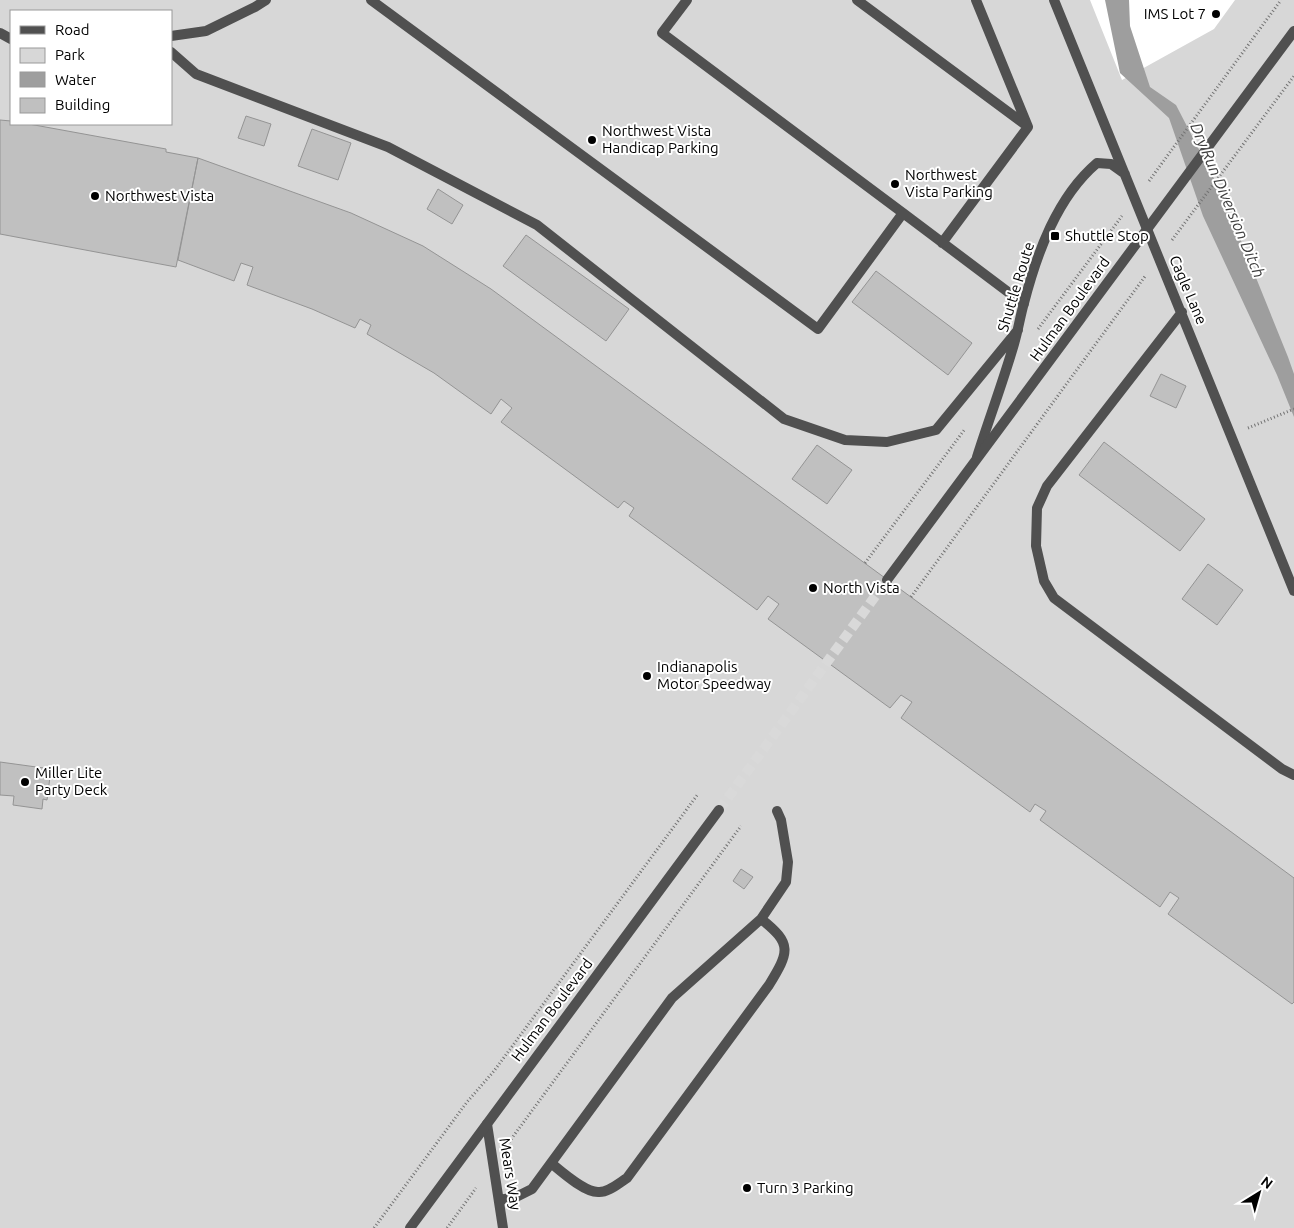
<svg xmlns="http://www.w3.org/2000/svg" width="1294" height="1228" viewBox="0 0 1294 1228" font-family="Ubuntu,sans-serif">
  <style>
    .green { fill: #d7d7d7; fill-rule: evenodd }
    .water { fill: #9e9e9e }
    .building { fill: #c0c0c0; stroke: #949494 }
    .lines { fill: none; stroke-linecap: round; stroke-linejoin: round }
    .street-tunnel { stroke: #d9d9d9; stroke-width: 10; stroke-dasharray: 10 5; stroke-linecap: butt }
    .path { stroke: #727272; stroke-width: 3; stroke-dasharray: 1 2.5; stroke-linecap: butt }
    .lane { stroke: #505050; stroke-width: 10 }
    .street { stroke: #505050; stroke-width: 10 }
    .poi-dot { fill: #000; stroke: #fff; stroke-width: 2 }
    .labels { text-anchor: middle; stroke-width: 4; stroke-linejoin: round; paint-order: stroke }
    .poi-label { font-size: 15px; fill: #000; stroke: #fff; text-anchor: start }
    .street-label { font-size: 15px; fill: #000; stroke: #fff }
    .water-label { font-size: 16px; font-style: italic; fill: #3f3f3f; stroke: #fff }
  </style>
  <rect width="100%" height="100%" fill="#fff"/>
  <path class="green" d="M0,0H1090L1122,80L1214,29L1235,0H1294V1228H0ZM11,11H171V124H11Z"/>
  <path class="water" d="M1105,0H1129L1130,26L1150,87L1176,105L1223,196L1288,357L1294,374V417L1277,375L1203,216L1169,118L1120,73Z"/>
  <path class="building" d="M246,116L271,124L264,146L238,138Z
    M0,120L11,121V124H29L166,149V152L198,158L176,267L0,234Z
    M312,129L351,143L338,180L298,166Z
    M198,158L351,213L423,246L491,289L1294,878V1002L1292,1004L1168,914L1179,898L1170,892L1160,907L1040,820L1046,811L1035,804L1030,812L901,718L912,702L901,695L890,708L768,619L779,604L768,596L757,610L629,516L634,508L624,501L618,508L501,422L512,408L501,399L491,414L434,373L367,334L371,325L360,319L355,328L312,309L247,285L253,267L241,263L234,281L178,260Z
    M438,189L463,205L452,224L427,209Z
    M526,235L629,309L606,341L503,266Z
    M876,271L972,343L948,375L852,302Z
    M1161,374L1186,386L1176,408L1150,396Z
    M1104,442L1205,519L1180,551L1079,475Z
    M817,445L852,470L827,504L792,479Z
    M1208,564L1243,590L1217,625L1182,599Z
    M0,762L51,769L47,800L43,799L42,809L13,805L14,796L0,795Z
    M741,869L753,877L744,889L733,881Z"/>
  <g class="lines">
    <path class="street-tunnel" d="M719,810L887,580"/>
    <path class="path" d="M1149,181L1281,0
      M1172,240L1294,76
      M1038,329L1122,216
      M1248,428L1294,409
      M865,563L965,429
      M911,597L1146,275
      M509,1142L741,826
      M374,1228L467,1102L494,1071L698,794
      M447,1228L476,1188"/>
    <path class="lane" d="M371,0L818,329L903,213L1024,304
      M687,0L662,33L903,213
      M857,0L1027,126
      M1054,0L1294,591
      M0,33L11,39
      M171,36L206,31L255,7L266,0
      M171,52L196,74L388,147L537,225L784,419L845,440L887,442L936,430L1018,330
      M942,243L1028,127L976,0
      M1182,312L1047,486L1037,508L1036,546L1044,581L1054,598L1282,769L1294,775
      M977,457C989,419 1003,382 1014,344C1018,331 1020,317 1024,303C1037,253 1057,197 1097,163L1111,164L1125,174
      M487,1124L503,1228
      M551,1163C562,1172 584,1192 598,1192C608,1193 619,1183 627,1178L769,985C789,952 793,944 761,919
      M499,1200L516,1197L532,1189L672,998L761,919L786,882L788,862L781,820L777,811"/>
    <path class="street" d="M887,580L1294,31
      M410,1228L719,810"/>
  </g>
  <g class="poi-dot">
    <circle cx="1216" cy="14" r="5"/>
    <circle cx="592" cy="140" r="5"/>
    <circle cx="895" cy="184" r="5"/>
    <circle cx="95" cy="196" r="5"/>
    <rect x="1050" y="231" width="10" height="10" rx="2.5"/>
    <circle cx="813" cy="588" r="5"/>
    <circle cx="647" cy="676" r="5"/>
    <circle cx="25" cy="782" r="5"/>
    <circle cx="747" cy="1188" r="5"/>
  </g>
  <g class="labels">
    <g class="poi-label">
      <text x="1206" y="19" text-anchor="end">IMS Lot 7</text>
      <text x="602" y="136">Northwest Vista<tspan x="602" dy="17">Handicap Parking</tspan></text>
      <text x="905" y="180">Northwest<tspan x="905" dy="17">Vista Parking</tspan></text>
      <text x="105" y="201">Northwest Vista</text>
      <text x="1065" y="241">Shuttle Stop</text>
      <text x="823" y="593">North Vista</text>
      <text x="657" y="672">Indianapolis<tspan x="657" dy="17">Motor Speedway</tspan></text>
      <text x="35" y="778">Miller Lite<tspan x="35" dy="17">Party Deck</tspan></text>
      <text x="757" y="1193">Turn 3 Parking</text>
    </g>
    <g class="street-label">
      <text transform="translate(1016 287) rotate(-73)" y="5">Shuttle Route</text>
      <text transform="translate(1188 290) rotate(67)" y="5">Cagle Lane</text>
      <text transform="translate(1070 309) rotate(-54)" y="5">Hulman Boulevard</text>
      <text transform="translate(552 1010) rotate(-53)" y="5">Hulman Boulevard</text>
      <text transform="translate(510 1174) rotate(81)" y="5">Mears Way</text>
    </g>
    <g class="water-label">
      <text transform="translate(1228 200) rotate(67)" y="6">Dry Run Diversion Ditch</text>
    </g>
  </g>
  <rect x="10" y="10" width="162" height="115" fill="#ffffff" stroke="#999999"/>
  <rect x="20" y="26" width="25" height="8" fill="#505050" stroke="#999999"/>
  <text x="55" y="35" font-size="15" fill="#000000">Road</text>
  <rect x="20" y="48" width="25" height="15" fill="#d7d7d7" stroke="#999999"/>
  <text x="55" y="60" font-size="15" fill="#000000">Park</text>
  <rect x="20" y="72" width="25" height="15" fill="#9e9e9e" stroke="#999999"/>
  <text x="55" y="85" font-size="15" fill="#000000">Water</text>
  <rect x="20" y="98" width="25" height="15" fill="#c0c0c0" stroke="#999999"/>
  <text x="55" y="110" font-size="15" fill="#000000">Building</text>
  <g transform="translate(1259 1193) rotate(37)" stroke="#ffffff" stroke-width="4" paint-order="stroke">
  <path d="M0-4L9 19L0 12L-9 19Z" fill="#000000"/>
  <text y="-8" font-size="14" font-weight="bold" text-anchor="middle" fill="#000000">N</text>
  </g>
</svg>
